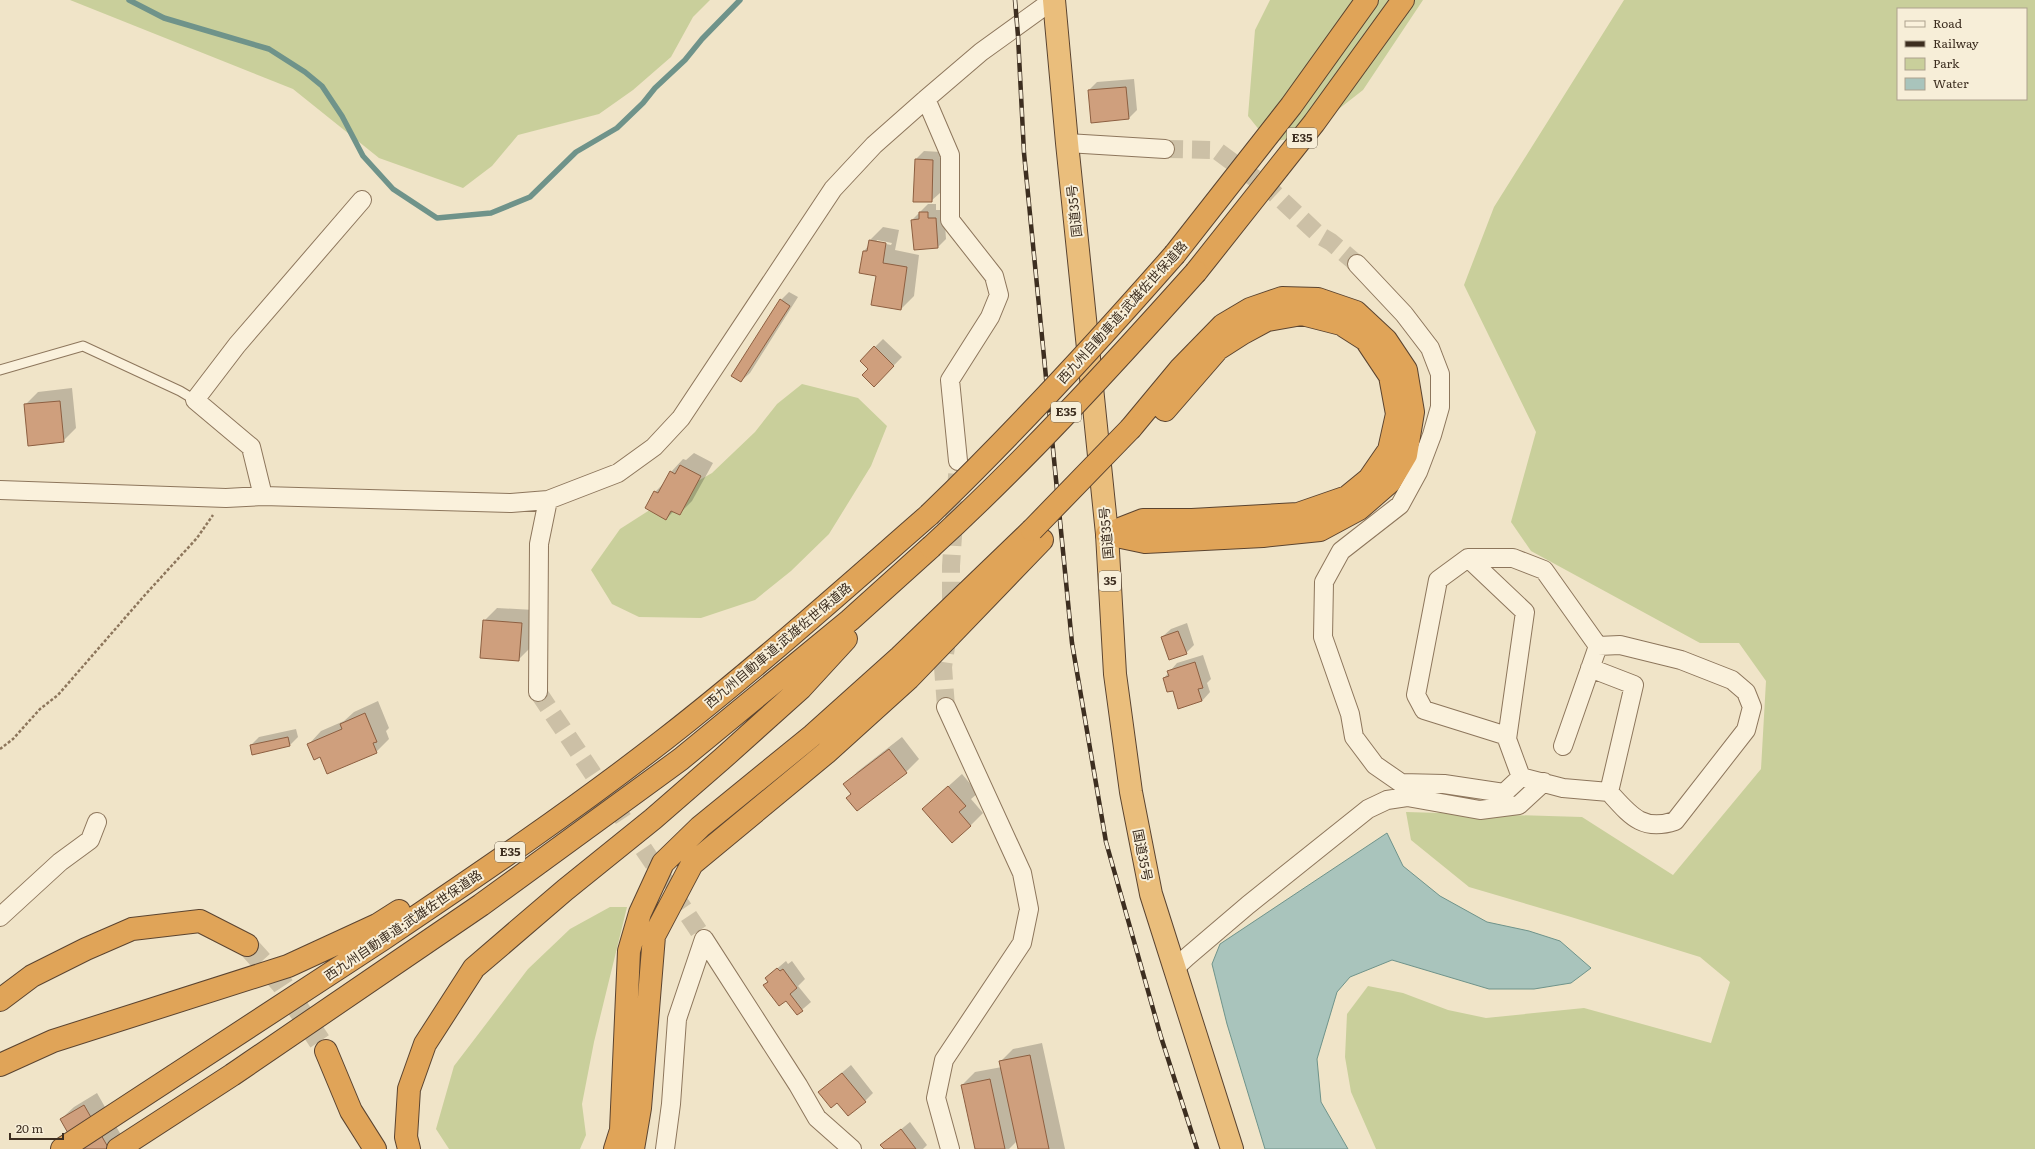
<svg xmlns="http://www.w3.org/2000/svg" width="2035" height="1149" viewBox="0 0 2035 1149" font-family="Literata,'Noto Sans JP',serif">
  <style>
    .green { fill: #c9cf9b; fill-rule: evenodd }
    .water { fill: #a9c4bc; stroke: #6f938a }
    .shadow { fill: #0003; fill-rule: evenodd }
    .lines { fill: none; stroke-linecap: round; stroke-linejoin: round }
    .stream { stroke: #6f938a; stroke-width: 5.5 }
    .building { fill: #cf9f7d; stroke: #8d5f41 }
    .minor-tunnel { stroke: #ccc0a6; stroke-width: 18; stroke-dasharray: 18 9; stroke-linecap: butt }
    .motorway-tunnel { stroke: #ccc0a6; stroke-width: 22; stroke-dasharray: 22 11; stroke-linecap: butt }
    .service-casing { stroke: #8d765c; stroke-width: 11 }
    .minor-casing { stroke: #8d765c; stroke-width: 20 }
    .trunk-casing { stroke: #5b4430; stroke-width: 24 }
    .motorway-casing { stroke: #5b4430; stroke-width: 24 }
    .path { stroke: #8d765c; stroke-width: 2.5; stroke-dasharray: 3 2; stroke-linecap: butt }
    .service { stroke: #faf1dc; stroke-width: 9 }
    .minor { stroke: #faf1dc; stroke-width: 18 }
    .trunk { stroke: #eabe7c; stroke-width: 22 }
    .motorway { stroke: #e0a458; stroke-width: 22 }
    .rail-casing { stroke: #3d2e20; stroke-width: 4.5 }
    .rail { stroke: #f7eed8; stroke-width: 3; stroke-dasharray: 9; stroke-linecap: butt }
    .motorway-bridge-casing { stroke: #5b4430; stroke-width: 24; stroke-linecap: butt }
    .motorway-bridge { stroke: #e0a458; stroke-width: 22 }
    .labels { text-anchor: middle; stroke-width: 4; stroke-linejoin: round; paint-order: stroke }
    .shield { fill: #f7eed8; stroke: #756857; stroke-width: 1 }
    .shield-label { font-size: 12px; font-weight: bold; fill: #3d2e20 }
    .street-label { font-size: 13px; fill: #3d2e20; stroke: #f7eed8 }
  </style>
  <rect width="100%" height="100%" fill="#f0e4c8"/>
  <path class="green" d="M70,0H710L693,17L671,57L633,90L599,114L518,135L492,166L463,188L379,158L293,89Z
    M1270,0H1423L1363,90L1303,137L1269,142L1248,116L1255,30Z
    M1624,0H2035V1149H1376L1351,1092L1345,1057L1347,1014L1368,986L1403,993L1448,1010L1486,1018L1584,1008L1711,1043L1730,982L1700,957L1571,917L1469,887L1411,840L1406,812L1582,817L1673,875L1761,769L1766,681L1739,643H1700L1531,551L1511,522L1536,432L1464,285L1494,207ZM1898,9H2026V99H1898Z
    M802,384L858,398L887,426L871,466L829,534L791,571L755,600L701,618L639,617L612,604L591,570L620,529L670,497L712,473L755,432L777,404Z
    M610,907H627L594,1042L582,1104L586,1135L580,1149H449L436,1129L454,1066L528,969L570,929Z"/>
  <path class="water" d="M1387,833L1403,866L1440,896L1487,922L1529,931L1560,941L1591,968L1571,983L1534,989H1489L1392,960L1350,977L1337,992L1317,1059L1321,1102L1348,1149H1265L1227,1024L1212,964L1220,944Z"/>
  <path class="shadow" d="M1134,79L1137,110L1129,118L1089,90L1097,82Z
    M924,151L941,152L940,193L931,201L916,159Z
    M928,204H936V210H944L946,239L938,247L915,249L912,220Z
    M883,227L899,230L895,250L919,255L914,296L901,309L877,275L864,251L869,245L870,240ZM877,240L892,243L891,245L876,242Z
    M789,292L798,297L750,373L741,381L781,300Z
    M883,339L902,357L874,386L869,369L861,361Z
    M72,388L76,428L63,441L25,405L38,392Z
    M694,453L713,463L692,501L679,514L674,511L666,519L655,492L666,481L671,472L683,459L686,460Z
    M497,608L534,610L531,647L518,660L484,621Z
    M1187,623L1194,645L1186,653L1162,637L1171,629Z
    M1203,655L1211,679L1207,683L1210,692L1202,701L1173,689L1164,678L1177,663Z
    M378,701L389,728L386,731L389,739L376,752L321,756L309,744L321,731L344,721L354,712Z
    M296,729L298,737L290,745H251L259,737Z
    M902,737L919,759L906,772L852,794L845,785L857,772Z
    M962,774L978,793L971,799L983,813L970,826L923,809Z
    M786,961L788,964L792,961L805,979L798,986L811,1002L797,1014L786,999L764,985L768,981L766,978Z
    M1042,1043L1065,1149H1019L1017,1141L1009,1149H976L962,1085L975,1072L1002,1067L1001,1061L1013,1049Z
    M851,1065L873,1093L865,1101H837L819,1092Z
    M97,1093L129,1149H78L61,1119L74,1107Z
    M910,1122L927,1145L923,1149H885L882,1145Z"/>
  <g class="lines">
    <path class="stream" d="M129,0L164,18L269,49L305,72L322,86L342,116L363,156L393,189L437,218L491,213L530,197L576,152L617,128L643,103L655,88L685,60L702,39L740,0"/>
  </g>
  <path class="building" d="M1126,87L1129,119L1091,123L1088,90Z
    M915,159L933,160L932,202H913Z
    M919,212H928V218H936L938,248L914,250L911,220L919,219Z
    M869,240L886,243L883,263L907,267L901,310L871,305L876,276L859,273L863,251H867Z
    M780,299L790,306L741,382L731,376Z
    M874,346L894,366L874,387L862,375L868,369L860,361Z
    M60,401L64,442L28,446L24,404Z
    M680,465L701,476L680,515L671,511L666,520L645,508L654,491L658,493L670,471L675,474Z
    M483,620L522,623L519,661L480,658Z
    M1178,631L1187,654L1169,660L1161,637Z
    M1195,662L1203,688L1198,689L1202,701L1178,709L1173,691L1167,692L1163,678L1169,676L1167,671Z
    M365,713L377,742L373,743L377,753L327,774L320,757L314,760L307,744L342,729L340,724Z
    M288,737L290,746L252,755L250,745Z
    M889,749L907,773L857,811L846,798L851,794L843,784Z
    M948,786L966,806L959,812L971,826L952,843L922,809Z
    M777,968L780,971L783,969L797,988L790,994L803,1011L797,1015L786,1001L779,1006L763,985L768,982L765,978Z
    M1030,1055L1049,1149H1018L999,1061Z
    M842,1073L866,1102L848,1116L837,1103L831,1108L818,1092Z
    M990,1079L1005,1149H975L961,1085Z
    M84,1105L109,1149H77L60,1119Z
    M901,1129L916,1149H884L880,1145Z"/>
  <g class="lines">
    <path class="minor-tunnel" d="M1165,149L1216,150L1272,191L1319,235L1331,242L1357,264
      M538,692L704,939
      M946,707L943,667L951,614V566L958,461"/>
    <path class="motorway-tunnel" d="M247,945L282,984L326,1051"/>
    <defs>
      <path id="service" d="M0,370L83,346L180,391L195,400"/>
      <path id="minor" d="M926,99L950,155V220L994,276L999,295L990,317L950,380L958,461
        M1067,143L1165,149
        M1357,264L1404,314L1430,348L1440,374V407L1432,435L1418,472L1400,505L1341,551L1324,582L1323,637L1350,714L1354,737L1375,765L1401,783L1444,784L1504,793L1521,777
        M0,490L226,498L263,496L511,503L548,500L618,473L654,447L681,418L833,189L874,145L926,99L981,52L1053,0
        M263,496L251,447L195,400L237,345L362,200
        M1468,558L1525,612L1507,739L1521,777L1563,788L1609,792C1630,815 1642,832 1675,821L1746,730L1752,707L1746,692L1732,680L1681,660L1620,645L1598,646
        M1590,668L1634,685L1609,792
        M538,692L539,544L548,500
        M946,707L1022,873L1029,909L1022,943L944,1060L936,1098L950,1149
        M1507,736L1424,710L1416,695L1438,580L1468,558H1513L1544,570L1598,646L1563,746
        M0,917L60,862L90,840L97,822
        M704,939L798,1085L817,1118L852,1149
        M1174,969L1187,957L1248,905L1368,809L1387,800L1407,797L1480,810L1519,805L1544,782
        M665,1149L671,1104L677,1019L704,939"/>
      <path id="trunk" d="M1054,0L1067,143L1107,534L1115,674L1131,792L1151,894L1232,1149"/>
      <path id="motorway" d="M1175,254L1291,106L1367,0
        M1196,272L1314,123L1403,0
        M1107,534L1145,542L1263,536L1320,530L1359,509L1390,482L1406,455L1413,412L1406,370L1386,340L1356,312L1318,299L1282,298L1250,309L1223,325L1180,369L1131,428
        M1107,534L1143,520H1192L1298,514L1347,497L1369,479L1389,450L1397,414L1390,376L1366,340L1341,324L1302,314L1267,320L1243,333L1218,349L1165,410
        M0,1000L32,976L86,949L132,929L200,921L247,945
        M326,1051L351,1111L375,1149
        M0,1065L53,1041L288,966L377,925L399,911
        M62,1149C169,1080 276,1010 383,939C478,875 574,810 665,739C756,668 842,591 929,515
        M118,1149L232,1075L481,905L681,759L850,620L931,547
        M409,1149L406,1137L409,1089L425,1044L474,968L565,890L653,819L722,759L801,688L846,639
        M615,1149L621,1130L629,951L640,913L663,863L700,827L813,735L900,657L1032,530
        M633,1149L640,1108L654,936L692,864L826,753L909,678L1042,540"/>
    </defs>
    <use href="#service" class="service-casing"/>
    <use href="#minor" class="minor-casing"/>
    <use href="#trunk" class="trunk-casing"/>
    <use href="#motorway" class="motorway-casing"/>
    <path class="path" d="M0,749L13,739L40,709L58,695L144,596L197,538L213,515"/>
    <use href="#service" class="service"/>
    <use href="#minor" class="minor"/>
    <use href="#trunk" class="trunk"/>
    <use href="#motorway" class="motorway"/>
    <defs>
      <path id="rail" d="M1015,0L1018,36L1024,153L1072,643L1106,842L1161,1037L1197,1149"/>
    </defs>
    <use href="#rail" class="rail-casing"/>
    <use href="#rail" class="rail"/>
    <defs>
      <path id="motorway-bridge" d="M929,515C1015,432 1096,344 1175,254
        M1032,530L1131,428
        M931,547C1025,461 1111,367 1196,272"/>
    </defs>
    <use href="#motorway-bridge" class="motorway-bridge-casing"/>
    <use href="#motorway-bridge" class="motorway-bridge"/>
  </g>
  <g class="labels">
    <g class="shield">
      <rect x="1287" y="128" width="30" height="20" rx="3"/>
      <rect x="1051" y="402" width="30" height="20" rx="3"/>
      <rect x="1099" y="571" width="22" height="20" rx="3"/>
      <rect x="495" y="842" width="30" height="20" rx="3"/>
    </g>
    <g class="shield-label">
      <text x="1302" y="142">E35</text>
      <text x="1066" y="416">E35</text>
      <text x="1110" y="585">35</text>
      <text x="510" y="856">E35</text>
    </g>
    <g class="street-label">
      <text transform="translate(1074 211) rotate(-96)" y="5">国道35号</text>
      <text transform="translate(1122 312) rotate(-48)" y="5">西九州自動車道;武雄佐世保道路</text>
      <text transform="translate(1106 533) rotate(-95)" y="5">国道35号</text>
      <text transform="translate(778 645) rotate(-40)" y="5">西九州自動車道;武雄佐世保道路</text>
      <text transform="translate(1143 855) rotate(79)" y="5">国道35号</text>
      <text transform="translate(403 925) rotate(-34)" y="5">西九州自動車道;武雄佐世保道路</text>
    </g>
  </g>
  <rect x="1897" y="8" width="130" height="92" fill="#f7eed8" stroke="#ada18e"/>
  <rect x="1905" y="21" width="20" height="6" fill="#faf1dc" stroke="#ada18e"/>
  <text x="1933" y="28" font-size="12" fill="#3d2e20">Road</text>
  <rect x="1905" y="41" width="20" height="6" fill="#3d2e20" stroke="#ada18e"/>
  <text x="1933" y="48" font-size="12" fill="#3d2e20">Railway</text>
  <rect x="1905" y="58" width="20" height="12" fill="#c9cf9b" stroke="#ada18e"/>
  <text x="1933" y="68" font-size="12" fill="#3d2e20">Park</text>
  <rect x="1905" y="78" width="20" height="12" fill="#a9c4bc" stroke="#ada18e"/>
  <text x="1933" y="88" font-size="12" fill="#3d2e20">Water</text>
  <path d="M10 1133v6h53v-6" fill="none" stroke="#3d2e20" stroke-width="2"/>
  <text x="16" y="1133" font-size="12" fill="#3d2e20" stroke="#f7eed8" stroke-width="3" paint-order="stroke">20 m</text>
</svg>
